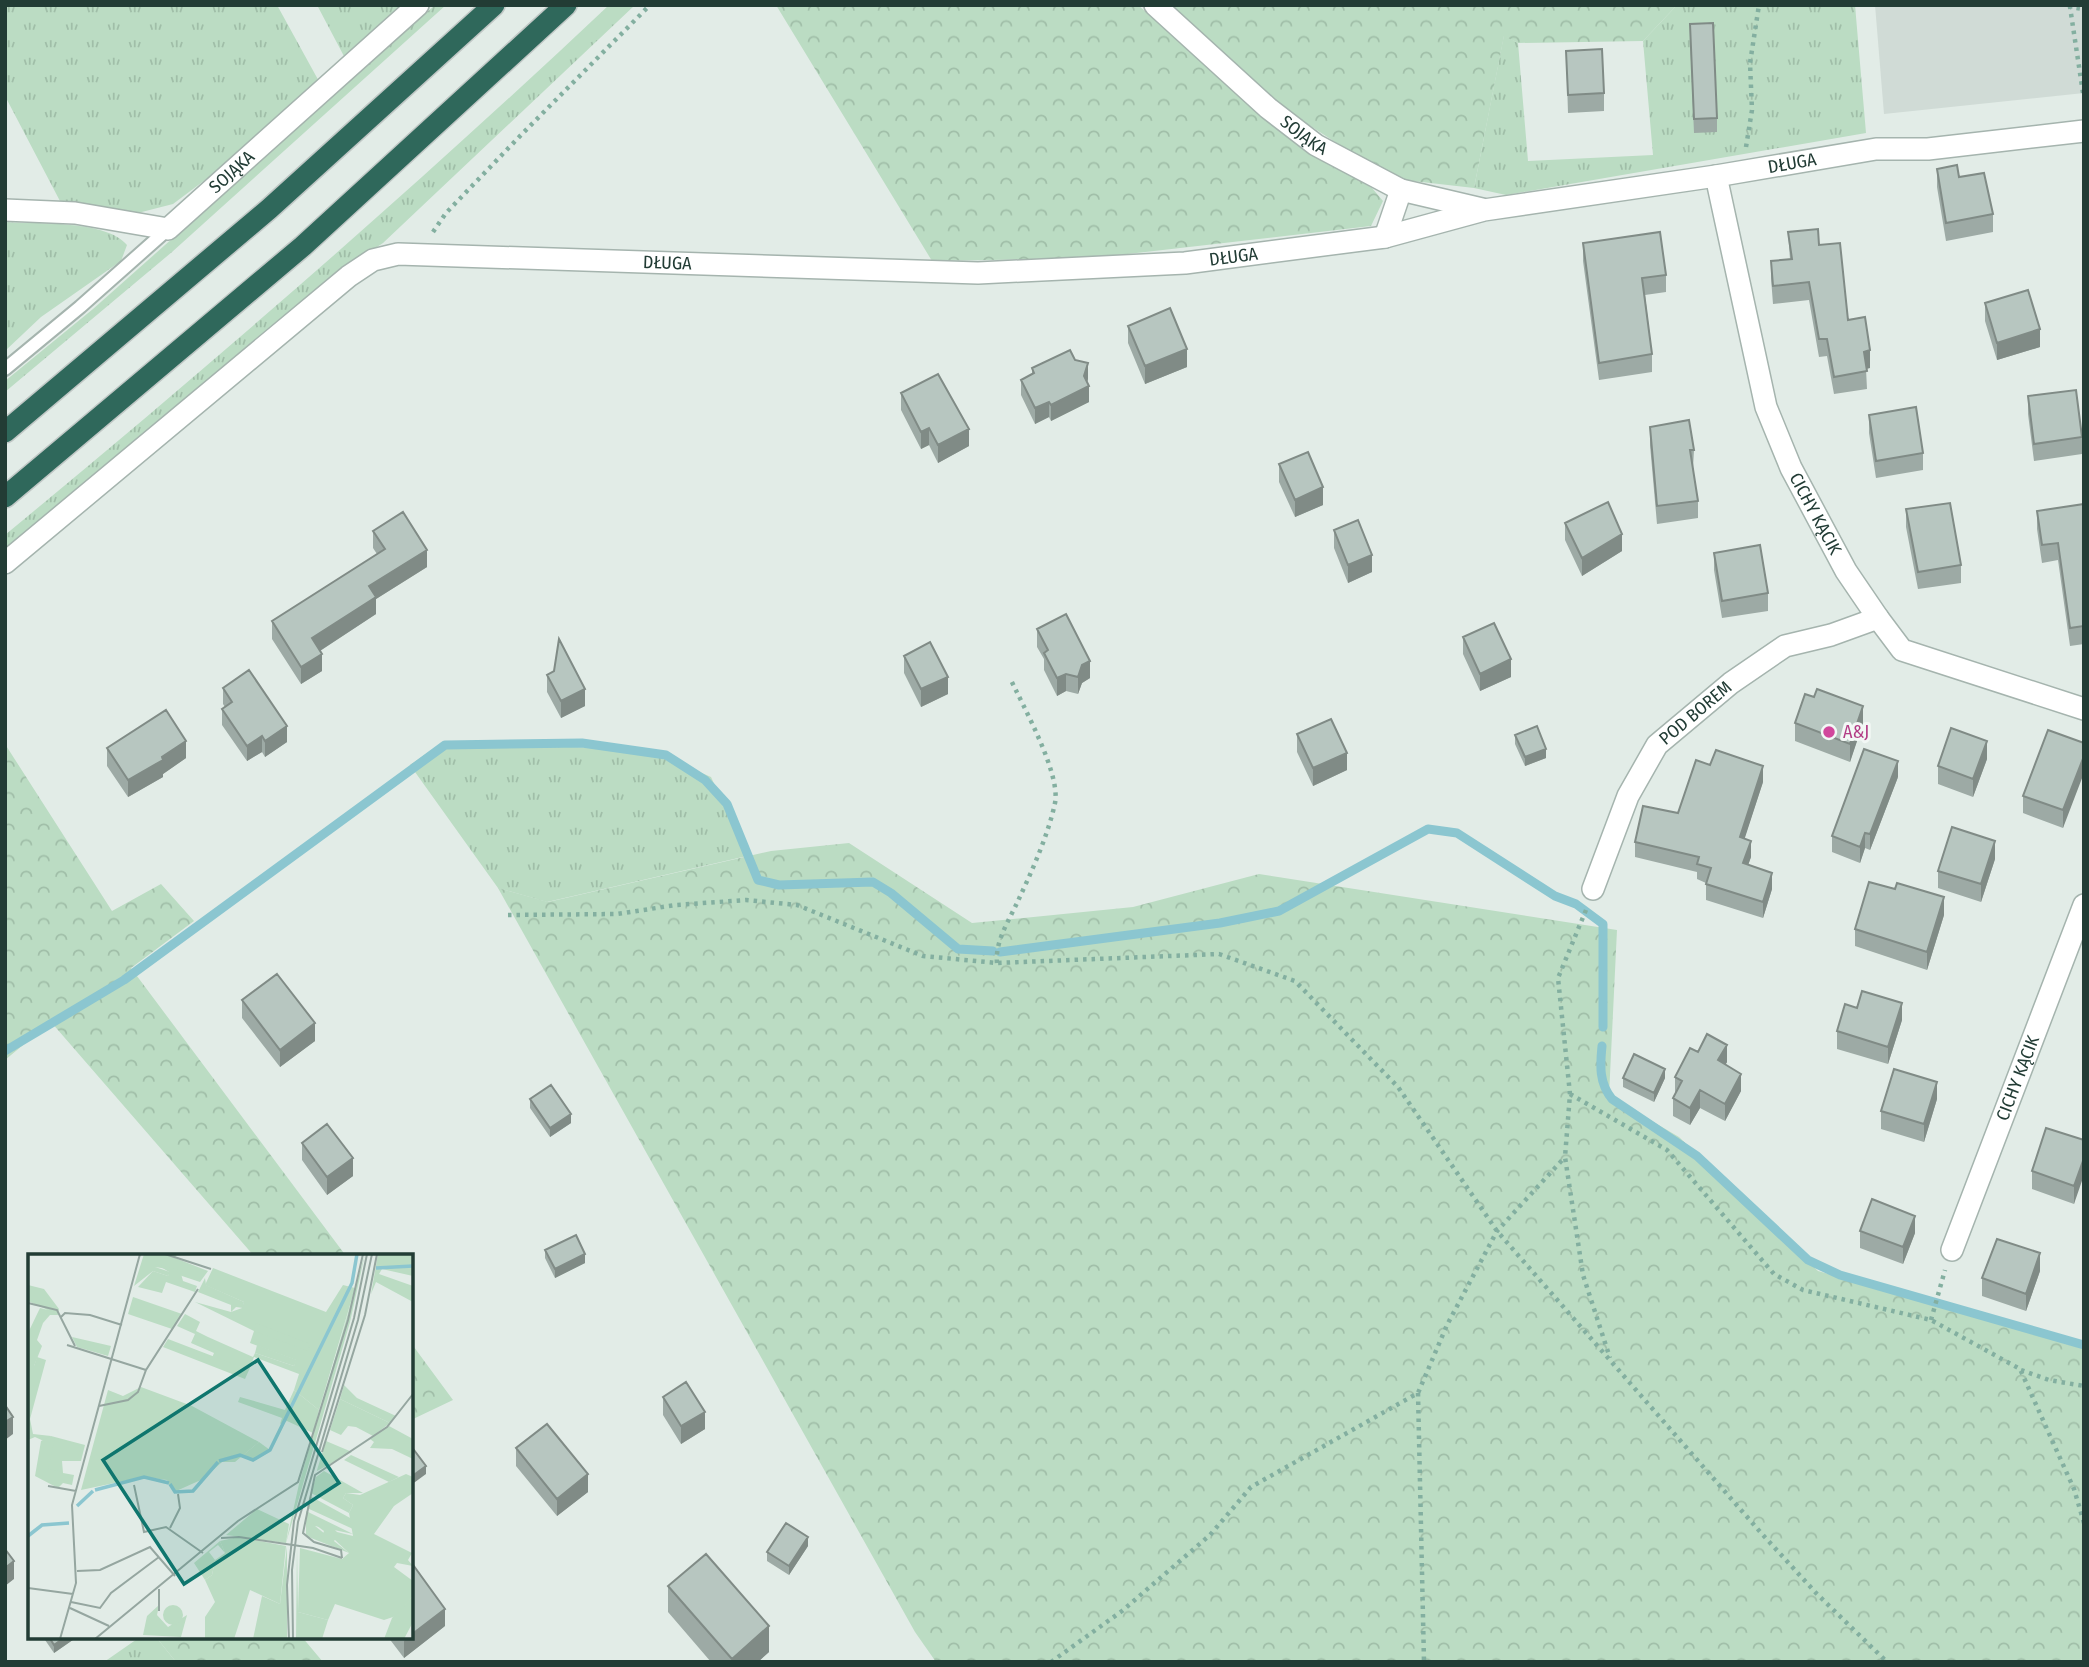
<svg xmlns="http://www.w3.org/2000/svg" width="2089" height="1667" viewBox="0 0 2089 1667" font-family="'Fira Sans Condensed',sans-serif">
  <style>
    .built { fill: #d0dbd6 }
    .grass { fill: url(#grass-tufts) }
    .forest { fill: url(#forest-crowns) }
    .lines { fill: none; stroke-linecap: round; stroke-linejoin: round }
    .stream { stroke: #8bc6d0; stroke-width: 9 }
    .service-casing { stroke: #a5b4ae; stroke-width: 16 }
    .minor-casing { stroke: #a5b4ae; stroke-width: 24 }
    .motorway-casing { stroke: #c1c8c6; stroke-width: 24 }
    .path { stroke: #83afa0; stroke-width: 4.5; stroke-dasharray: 3.5 5; stroke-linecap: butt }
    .service { stroke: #fff; stroke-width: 12 }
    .minor { stroke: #fff; stroke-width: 21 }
    .motorway { stroke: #2f685b; stroke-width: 21 }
    .wall { fill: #9daaa5 }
    .shaded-wall { fill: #808b86 }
    .building { fill: #b7c6c0; stroke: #808b86; stroke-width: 2 }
    .hotel-dot { fill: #d1479c; stroke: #f2f8f5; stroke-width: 2.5 }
    .labels { text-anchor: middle; stroke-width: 6; stroke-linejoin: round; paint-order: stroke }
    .street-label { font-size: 18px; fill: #223c35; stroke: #f2f8f5 }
    .hotel-label { font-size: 18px; fill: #b23c85; stroke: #f2f8f5; text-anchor: start }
    .inset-river { fill: none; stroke: #8bc6d0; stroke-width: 3.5 }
    .inset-road { fill: none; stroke: #95a6a0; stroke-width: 2 }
    .view { fill: #0f766e; fill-opacity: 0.15; stroke: #0f766e; stroke-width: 3.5 }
    .inset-edge { fill: none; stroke: #223c35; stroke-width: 3.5 }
  </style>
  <defs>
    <pattern id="grass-tufts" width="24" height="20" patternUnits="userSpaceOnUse" patternTransform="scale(1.75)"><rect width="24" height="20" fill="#bbdcc3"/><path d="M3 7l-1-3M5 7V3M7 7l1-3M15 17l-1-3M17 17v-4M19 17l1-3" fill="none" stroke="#a0bea8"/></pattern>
    <pattern id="forest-crowns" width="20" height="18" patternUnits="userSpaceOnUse" patternTransform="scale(1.75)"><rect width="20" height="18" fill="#bbdcc3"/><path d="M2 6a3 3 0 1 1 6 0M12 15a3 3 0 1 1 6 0" fill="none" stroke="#a0bea8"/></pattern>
  </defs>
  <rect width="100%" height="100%" fill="#e2ece7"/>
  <path class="built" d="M1875,5H2084V93L1884,114Z"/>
  <path class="grass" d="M5,5H277L321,85L225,165L173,204L134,214L61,203L5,96Z
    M317,5H403L346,60Z
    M435,5H446L172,252L5,392V381L93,309Z
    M609,5H635L383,243L341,271L5,554V535C212,364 414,189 609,5Z
    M1677,5H1855L1866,133L1506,195L1474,188L1504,35L1518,43L1528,161L1653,155L1643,41Z
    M5,222C36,224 107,220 127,245L121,261L41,317L5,351Z
    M443,742L649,750L711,777L747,856L547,902L498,888L410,765Z
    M140,1637H156L176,1662H104Z"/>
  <path class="forest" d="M776,5H1138L1291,140L1372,188L1383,201L1371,226L1093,258L932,261Z
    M1171,5H1677L1643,41L1518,43L1504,36L1474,188L1404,180L1358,157L1283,108Z
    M5,744L112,911L161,884L194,921L131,968L346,1256H254L51,1022L5,1060Z
    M849,843L972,923L1133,907L1259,874L1617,930L1609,1096L1679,1137L1818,1271L2084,1345V1662H936L915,1632L498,888L548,902L771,851Z
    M411,1343L453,1400L411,1420Z
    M156,1637H302L323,1662H176Z"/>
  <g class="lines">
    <path class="stream" d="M1000,952L1220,923L1279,911L1428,829L1457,833L1555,896L1576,904L1603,924V1027
      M1602,1046C1600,1066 1599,1083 1612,1099L1697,1156L1808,1260L1840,1275L2084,1345
      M5,1051L124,980L445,745L582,743L666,755L705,780L727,804L758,880L779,885L873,882L891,893L958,949L993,951"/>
    <defs>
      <path id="service" d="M5,369L80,307L168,229"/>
      <g id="minor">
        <path id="s1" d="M1155,5L1268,108L1316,145L1401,190L1482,209"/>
        <path id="s2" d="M1716,176L1766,407L1791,468L1846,571L1878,618L1902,650L2084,709"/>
        <path id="s3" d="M5,210L75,213L168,229L418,5"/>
        <path d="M1385,237L1401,190"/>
        <path id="s4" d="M5,563L349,276L373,260L398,254L978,273L1185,263L1385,237L1484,210L1716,176L1876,149H1928L2084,131"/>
        <path id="s5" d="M1593,889L1628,796L1657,745L1731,683L1785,646L1831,635L1878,618"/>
        <path id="s6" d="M1952,1250L2084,905"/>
      </g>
      <path id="motorway" d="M5,432L269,209L494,5
        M5,497L303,246L566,5"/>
    </defs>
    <use href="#service" class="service-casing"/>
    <use href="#minor" class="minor-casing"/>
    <use href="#motorway" class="motorway-casing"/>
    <path class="path" d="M2083,93L2070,7L2084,9
      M1746,147L1752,110L1750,63L1759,5
      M433,232L446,213L521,135L650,5
      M1586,910L1558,978L1570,1094L1565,1157L1583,1275L1610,1358
      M508,915L617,914L676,905L746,900L797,905L923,956L997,963L1219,954L1295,981L1398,1087L1497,1231L1762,1534L1817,1594L1887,1662
      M997,963C995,942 1008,922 1017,903C1031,873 1048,836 1055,803C1061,774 1023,706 1010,678
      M1570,1094L1667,1150L1774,1274L1803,1290L1931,1320L2020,1369L2074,1489L2084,1523
      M1931,1320L1945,1270
      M2021,1370L2049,1380L2084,1386
      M1418,1393L1424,1662
      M1051,1662L1122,1611L1210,1535L1251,1487L1418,1393L1447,1325L1497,1231L1565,1157"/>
    <use href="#service" class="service"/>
    <use href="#minor" class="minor"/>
    <use href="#motorway" class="motorway"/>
  </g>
  <path class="wall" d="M1690,37L1717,118V132L1694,133Z
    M1566,51L1604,93V111L1568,113Z
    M1937,169L1959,177L1993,214V232L1946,241L1937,187Z
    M1788,232L1819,245L1848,320L1870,368L1866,369L1867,389L1834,394L1827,356L1819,357L1809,300L1773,304L1771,278V261L1790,259Z
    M1583,243L1666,275V292L1645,295L1652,354V372L1599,380L1583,261Z
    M1985,303L2040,347L1997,360L1985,321Z
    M1128,326L1187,367L1145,384L1128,343Z
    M1075,360L1088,379L1087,383L1089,402L1051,421L1049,417L1035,424L1021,395V380L1032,374V368Z
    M901,393L969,446L938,463L929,445L921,449L901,410Z
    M2028,396L2082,437V454L2034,461L2028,414Z
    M1869,415L1923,453V470L1876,478L1869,433Z
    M1650,427L1694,450L1693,468L1698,501V518L1657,524L1650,445Z
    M1279,464L1323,505L1295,517L1279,482Z
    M2084,504V644L2070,646L2058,560L2042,563L2037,529V511Z
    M1906,509L1961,565V583L1918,589L1906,527Z
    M1565,523L1622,551L1582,576L1565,540Z
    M1334,530L1372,572L1348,583L1334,548Z
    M373,531L427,567L376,599V614L320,651L322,671L301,684L272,639V621L377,554L373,548Z
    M1714,553L1768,593V611L1722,618L1714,570Z
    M1037,629L1090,678L1082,683L1078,694L1066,691L1057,696L1044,670V659L1037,647Z
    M1463,637L1511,677L1480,691L1463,654Z
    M904,656L948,694L921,707L904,673Z
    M547,675L585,706L561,718L547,692Z
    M223,688L287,742L265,757L262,752L247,761L222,725V709L225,707L223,704Z
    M1814,697L1863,723L1850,762L1795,741V723Z
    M1297,734L1347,770L1313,786L1297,752Z
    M1515,735L1546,758L1525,766L1515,744Z
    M2084,743L2063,828L2023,813V796Z
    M107,748L186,758L163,774V777L128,797L107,766Z
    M1987,759L1973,797L1938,784V766Z
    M1898,777L1870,850L1865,848L1860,863L1832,852V836Z
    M1763,782L1744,839L1751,857L1748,865L1772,889L1763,918L1706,900V883L1697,879V872L1635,857V842L1678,813Z
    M1995,859L1981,902L1938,888V871Z
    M1944,915L1927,970L1855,946V929Z
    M242,1000L315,1041L280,1067L242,1018Z
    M1902,1020L1888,1064L1837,1049V1031Z
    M1698,1052L1727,1062L1725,1065L1741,1091L1725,1121L1700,1108L1690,1125L1673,1116V1098L1675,1094V1077Z
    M1623,1078H1665L1654,1102L1623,1087Z
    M530,1099L571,1123L550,1137L530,1108Z
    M1937,1099L1924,1142L1881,1129V1111Z
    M2084,1140L2074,1204L2032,1189V1171Z
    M302,1143L353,1176L327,1195L302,1160Z
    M1860,1231L1915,1233L1903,1264L1860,1248Z
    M545,1250L585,1263L555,1278L545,1258Z
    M2040,1271L2026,1311L1982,1296V1278Z
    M663,1397L705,1429L681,1444L663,1415Z
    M516,1448L588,1492L557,1516L516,1466Z
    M808,1546L789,1575L767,1561V1552Z
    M668,1586L769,1652L758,1662H711L668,1612Z
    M445,1626L404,1658L388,1637H411Z
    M43,1637H77L54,1653Z"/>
  <path class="shaded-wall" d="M2040,329V347L1997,360V343Z
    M1187,349V367L1145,384V366Z
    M1870,350V368L1864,369V352Z
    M1088,363V379L1085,388L1089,386V402L1051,421V405L1084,376Z
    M1049,402V417L1035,424V408Z
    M929,428V445L921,449V432Z
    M969,429V446L938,463V445Z
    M1323,487V505L1295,517V500Z
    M1622,534V551L1582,576V558Z
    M427,550V567L376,599V614L312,656V638L369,586Z
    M1372,555V572L1348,583V565Z
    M322,654V671L301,684V667Z
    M1511,659V677L1480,691V674Z
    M1090,661V678L1082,683L1078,694V677L1082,665Z
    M1066,674V691L1057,696V678Z
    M948,677V694L921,707V689Z
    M585,689V706L561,718V701Z
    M1863,706V723L1850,762V744Z
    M287,726V742L265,757V741Z
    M262,736V752L247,761V746Z
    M186,741V758L163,774V777L128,797V780Z
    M1987,741V759L1973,797V779Z
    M1546,749V758L1525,766V757Z
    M1347,753V770L1313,786V768Z
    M2084,756V773L2063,828V810Z
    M1898,761V777L1870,850V834Z
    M1763,766V782L1740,853V837Z
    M1865,833V848L1860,863V847Z
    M1751,841V857L1743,879V863Z
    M1995,841V859L1981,902V884Z
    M1772,873V889L1763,918V902Z
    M1944,897V915L1927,970V952Z
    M1902,1003V1020L1888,1064V1047Z
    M315,1023V1041L280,1067V1050Z
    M1727,1045V1062L1718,1078V1060Z
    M1665,1069V1078L1654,1102V1093Z
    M1741,1074V1091L1725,1121V1104Z
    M1937,1082V1099L1924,1142V1124Z
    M1700,1090V1108L1690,1125V1108Z
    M571,1114V1123L550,1137V1128Z
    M353,1158V1176L327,1195V1177Z
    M2084,1158V1175L2074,1204V1186Z
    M1915,1216V1233L1903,1264V1247Z
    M2040,1253V1271L2026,1311V1294Z
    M585,1254V1263L555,1278V1269Z
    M705,1412V1429L681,1444V1426Z
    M13,1417V1434L5,1440V1422Z
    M426,1466V1474L411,1485V1477Z
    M588,1474V1492L557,1516V1499Z
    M808,1537V1546L789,1575V1566Z
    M14,1561V1579L5,1586V1568Z
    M445,1609V1626L404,1658V1641L408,1637H411V1635Z
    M769,1626V1652L758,1662H732V1659Z
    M65,1637H77L54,1653V1645Z"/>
  <path class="building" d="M1713,23L1717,118L1694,119L1690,24Z
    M1602,49L1604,93L1568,95L1566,51Z
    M1957,165L1959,177L1984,173L1993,214L1946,223L1937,169Z
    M1818,229L1819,245L1840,243L1848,320L1865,317L1870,350L1864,352L1867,371L1834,377L1827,339H1819L1809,282L1773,286L1771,261L1792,259L1788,232Z
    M1660,232L1666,275L1642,278L1652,354L1599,363L1583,243Z
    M2028,290L2040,329L1997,343L1985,303Z
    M1170,308L1187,349L1145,366L1128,326Z
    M1070,350L1075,360L1088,363L1084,376L1089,386L1051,405L1049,402L1035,408L1021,380L1034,373L1032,368Z
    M938,374L969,429L938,445L929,428L921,432L901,393Z
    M2076,390L2082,437L2034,444L2028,396Z
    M1916,407L1923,453L1876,461L1869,415Z
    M1689,420L1694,450H1690L1698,501L1657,506L1650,427Z
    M1308,452L1323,487L1295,500L1279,464Z
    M1608,502L1622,534L1582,558L1565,523Z
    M1950,503L1961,565L1918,572L1906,509Z
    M2084,504V626L2070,628L2058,543L2042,545L2037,511Z
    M403,512L427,550L369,586L376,597L312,638L322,654L301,667L272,621L385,549L373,531Z
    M1358,520L1372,555L1348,565L1334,530Z
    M1760,545L1768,593L1722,601L1714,553Z
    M1066,614L1090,661L1082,665L1078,677L1066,674L1057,678L1044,653L1048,650L1037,629Z
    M1494,623L1511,659L1480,674L1463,637Z
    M559,639L585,689L561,701L547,675L554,671Z
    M930,642L948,677L921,689L904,656Z
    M249,670L287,726L265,741L262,736L247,746L222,709L232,702L223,688Z
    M1817,689L1863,706L1850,744L1795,723L1805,694L1814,697Z
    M166,710L186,741L162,757L163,760L128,780L107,748Z
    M1331,719L1347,753L1313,768L1297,734Z
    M1537,726L1546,749L1525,757L1515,735Z
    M1951,728L1987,741L1973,779L1938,766Z
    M2048,730L2084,743V756L2063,810L2023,796Z
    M1864,749L1898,761L1870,834L1865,833L1860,847L1832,836Z
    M1716,750L1763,766L1740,837L1751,841L1743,863L1772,873L1763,902L1706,884L1711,868L1697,864L1699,857L1635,842L1643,806L1678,813L1696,760L1710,765Z
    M1952,827L1995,841L1981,884L1938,871Z
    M1869,882L1895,889L1897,883L1944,897L1927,952L1855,929Z
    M277,974L315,1023L280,1050L242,1000Z
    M1862,991L1902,1003L1888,1047L1837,1031L1845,1004L1857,1008Z
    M1707,1034L1727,1045L1718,1060L1741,1074L1725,1104L1700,1090L1690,1108L1673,1098L1682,1081L1675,1077L1690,1048L1698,1052Z
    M1634,1054L1665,1069L1654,1093L1623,1078Z
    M1894,1069L1937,1082L1924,1124L1881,1111Z
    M551,1085L571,1114L550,1128L530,1099Z
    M327,1124L353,1158L327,1177L302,1143Z
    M2046,1128L2084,1140V1158L2074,1186L2032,1171Z
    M1872,1199L1915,1216L1903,1247L1860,1231Z
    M576,1235L585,1254L555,1269L545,1250Z
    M1997,1239L2040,1253L2026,1294L1982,1278Z
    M686,1382L705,1412L681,1426L663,1397Z
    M5,1405L13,1417L5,1422Z
    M547,1424L588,1474L557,1499L516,1448Z
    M411,1446L426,1466L411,1477Z
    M786,1523L808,1537L789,1566L767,1552Z
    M5,1549L14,1561L5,1568Z
    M706,1554L769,1626L732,1659L668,1586Z
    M411,1562L445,1609L411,1635Z
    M49,1637H65L54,1645Z"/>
  <circle class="hotel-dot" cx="1829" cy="732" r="7"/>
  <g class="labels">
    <g class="street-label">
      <text dy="6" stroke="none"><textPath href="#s1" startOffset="198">SOJĄKA</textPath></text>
      <text dy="6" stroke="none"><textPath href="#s4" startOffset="1906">DŁUGA</textPath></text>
      <text dy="6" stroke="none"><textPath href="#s3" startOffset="250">SOJĄKA</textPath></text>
      <text dy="6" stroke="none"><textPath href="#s4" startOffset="1339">DŁUGA</textPath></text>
      <text dy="6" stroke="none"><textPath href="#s4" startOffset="772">DŁUGA</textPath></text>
      <text dy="6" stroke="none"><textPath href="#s2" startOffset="354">CICHY KĄCIK</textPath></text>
      <text dy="6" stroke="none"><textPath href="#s5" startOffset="208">POD BOREM</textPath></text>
      <text dy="6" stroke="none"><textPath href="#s6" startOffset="184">CICHY KĄCIK</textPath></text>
    </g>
    <g class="hotel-label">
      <text x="1843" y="738">A&amp;J</text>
    </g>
  </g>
  <g transform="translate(28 1254)">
    <rect width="385" height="385" fill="#e2ece7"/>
    <path d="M116,0H149L147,4L180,17L172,28L151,21L152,17L127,13L142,18L140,22L125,17L106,32ZM337,0L322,68L258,289L271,230ZM350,0H385V22L354,15L351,20L385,32V48L348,28L343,40ZM185,14L298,58L315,31L327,34L291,156L266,136L271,120L226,103L221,116L184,104L186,99L163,89L167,80L149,72L157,60L172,68L168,77L180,83L225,103L227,99L266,112L268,106L222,89L226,77L167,48L203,58L214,54L216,48L177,31ZM105,43L154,60L144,75L100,60ZM44,83L83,92L80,102L49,93ZM9,103L18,106L2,165L5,180L23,182L18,188L7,183L0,186V112H6ZM316,131L329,144L368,162L362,169L312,145ZM361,172L385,185V205L364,195L342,194L346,188L342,185ZM298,187L324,198L289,217V216ZM231,188L242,196L226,205L214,202ZM323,201L371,223L361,228L316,206ZM296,217L335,239H318L315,244L325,251L321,259L283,239L288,223ZM282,242L324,265L325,275L279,254ZM278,257L325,280L287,272L321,299L278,282ZM192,287L197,299L190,291L181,298L187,306L184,321L177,326L166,309ZM259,292V385H225L234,342L252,350ZM269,293L270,358L300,366L294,385H268ZM385,342V368L376,385H356L364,364ZM131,351L129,361L140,373L159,361L153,383L115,381L119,362Z" fill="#bbdcc3"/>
    <path d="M128,10L152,16L155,27L169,32L167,38L138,28L134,39L110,33L125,17L140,22L141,18ZM177,24L178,31L216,48L215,54L208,53L203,58V51L170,38ZM0,31L16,35L31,55L30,61H22L15,69L9,86L14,92L6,112H0V79L12,54L20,56L0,47ZM228,69L282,90L280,97L226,77ZM140,85L221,116L217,125L135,93ZM229,91L269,106L266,112L227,99ZM113,133L164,152L231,188L207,208H194L175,225L146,238L139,226L115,223L53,236L80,136L95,142ZM266,136L291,156L285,179L259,167L252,170L254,164L210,148L212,143L257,156ZM312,145L362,169L345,182L328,173L320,172L313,181L302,176ZM23,182L57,191L53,207H34L35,219L46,221L44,231L35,229L30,234L7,222L13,187ZM378,220L385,223V239L366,252L346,280L384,299L380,306L385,312L369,309L366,313L385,327V342L368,362L356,366L307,350L300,366L270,358L272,294L314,305L321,299L307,286L302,290L293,285L296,277L285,269H300L309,278L325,282L321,259L325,251L315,244L318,239L332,241ZM229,255L261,270L258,289L198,281ZM210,283L258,292L252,350L222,336L206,385H177V363L187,348L177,326L184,321L187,306L197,299L192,287Z" fill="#bbdcc3"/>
    <path d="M27,184L53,192L49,206H34V218L20,215ZM135 361a10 10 0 1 1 20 0a10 10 0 1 1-20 0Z" fill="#bbdcc3"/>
    <path class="inset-river" d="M348,14L385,12M191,207L212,201L225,206L242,196L324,29L329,0M142,230L147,238L165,237L190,208M67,236L116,223L141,229M49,252L65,237M0,282L14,271L41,269"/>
    <path class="inset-road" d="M137,0L183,15M0,49L29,56L47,92M33,63L37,59L62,61L94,71M39,91L118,116M71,152L100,146L110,138L118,116L170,35M294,198L337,61L349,0M106,231L116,278L138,273L175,299M20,232L48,237M142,274L152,254L150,240M193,284L211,283L285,294L314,304M314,304L313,296L286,288L275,279L287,221L359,173L385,140M49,317L72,316L122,293L147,322M0,334L45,340M43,348L72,354L83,339L131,303M42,354L81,372M131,357V335M32,385L48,329L44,251L112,0M67,385L210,267L270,228L320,66L335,0M261,385L259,331L266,267L326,64L339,0M265,385L264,316L270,268L330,66L344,0"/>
    <path class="view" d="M230,106L311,229L156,330L75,206Z"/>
    <rect width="385" height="385" class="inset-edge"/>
  </g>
  <rect width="2089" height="1667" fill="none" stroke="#223c35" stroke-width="14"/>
</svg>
